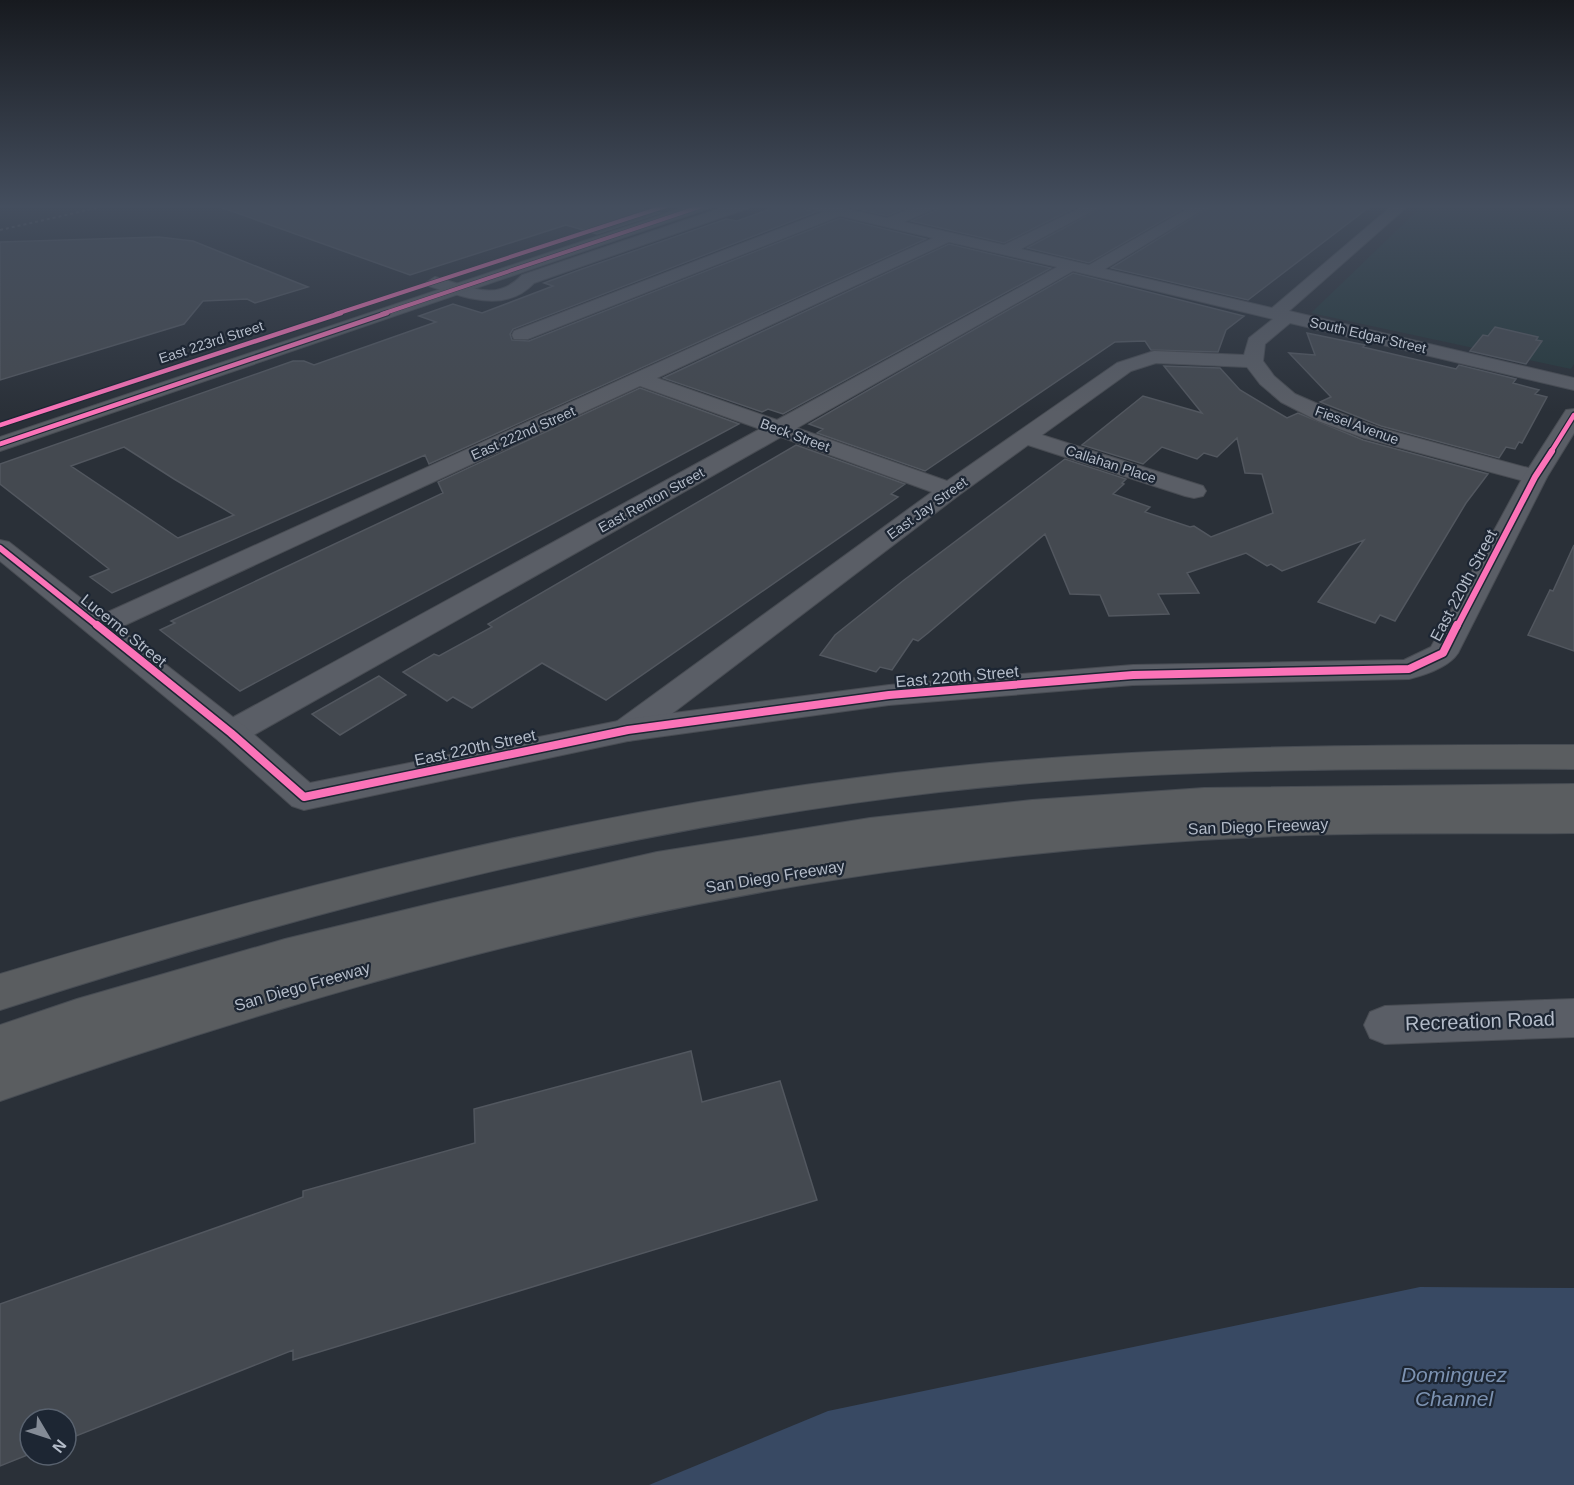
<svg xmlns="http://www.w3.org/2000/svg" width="1574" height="1485" viewBox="0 0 1574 1485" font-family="Helvetica,sans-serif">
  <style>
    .green { fill: #273a3e }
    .water { fill: #384963 }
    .building { fill: #444950; stroke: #52575f; stroke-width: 1.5; fill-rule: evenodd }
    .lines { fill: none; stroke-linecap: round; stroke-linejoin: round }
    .minor-casing { stroke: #484c53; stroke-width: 2 }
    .tertiary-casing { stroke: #484c53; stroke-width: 2 }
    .secondary-casing { stroke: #484c53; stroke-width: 2 }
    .motorway-casing { stroke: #474c53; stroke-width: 2 }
    .minor { fill: #5a5e66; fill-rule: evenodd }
    .tertiary { fill: #5a5e66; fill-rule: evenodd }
    .secondary { fill: #595d64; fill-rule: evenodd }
    .motorway { fill: #5a5d60; fill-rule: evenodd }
    .rail { stroke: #595d64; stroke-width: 2; stroke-dasharray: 3 3; stroke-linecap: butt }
    .cycleway-far3-casing { stroke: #1d2633; stroke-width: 5 }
    .cycleway-far2-casing { stroke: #1d2633; stroke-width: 7 }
    .cycleway-far1-casing { stroke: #1d2633; stroke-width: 9 }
    .cycleway-casing { stroke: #1d2633; stroke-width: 11 }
    .cycleway-far3 { stroke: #fb73b8; stroke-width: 4 }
    .cycleway-far2 { stroke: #fb73b8; stroke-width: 4.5 }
    .cycleway-far1 { stroke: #fb73b8; stroke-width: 6 }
    .cycleway { stroke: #fb73b8; stroke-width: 8 }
    .labels { text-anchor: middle; stroke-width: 4.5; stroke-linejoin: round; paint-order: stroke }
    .far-street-label { font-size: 14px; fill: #b4bcc9; stroke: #1d2633 }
    .street-label { font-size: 16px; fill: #b4bcc9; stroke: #1d2633 }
    .near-street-label { font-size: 20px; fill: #b4bcc9; stroke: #1d2633 }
    .near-water-label { font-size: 21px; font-style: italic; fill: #7c92b1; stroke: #1d2633 }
  </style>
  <rect width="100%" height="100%" fill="#2a3038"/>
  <path class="green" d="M1423,205H1574V364L1571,369L1311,313Z"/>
  <path class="water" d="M1420,1287L1574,1288V1485H649L828,1411Z"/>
  <path class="building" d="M224,205H628L660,213L597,234L566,225L410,275L223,208Z
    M768,205H803L806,210L816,212L513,329L510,334L512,340L529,341L840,218L926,239L429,464L425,455L112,593L90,577L109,569L0,484V464L293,361H304L314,365L436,322L419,316L453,304L482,313L553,286L544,283L579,270L726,219L737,221L768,210ZM124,447L174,479L234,515L178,538L71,466Z
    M840,205H913L887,216Z
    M940,205H1081L1004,243L911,221L937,210Z
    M1106,205H1190L1089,263L1027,248Z
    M1213,205H1372L1248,300L1111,268Z
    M159,237L193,241L308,287L255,303L247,299L203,301L184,324L0,380V242Z
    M949,244L1051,268L783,414L768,409L762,412L663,378Z
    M1073,273L1244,316L1226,330L1218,352L1151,350L1145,341L1115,342L925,471L817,433L823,429L809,424Z
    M1495,327L1538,337L1536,340L1542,341L1526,364L1470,351L1483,335L1488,336Z
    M1307,333L1365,345L1363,347L1456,369L1459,365L1516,379L1513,383L1539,390L1535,394L1547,397L1522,443L1519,442L1515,449L1506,447L1499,458L1381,426L1320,402L1331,397L1289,353L1315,355Z
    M1164,366L1220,368L1240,390L1287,418L1298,413L1363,440L1488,474L1466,503L1395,621L1380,615L1375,623L1318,602L1364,540L1282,571L1271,564L1267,566L1246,553L1187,573L1199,593L1158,594L1169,614L1109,616L1100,595L1070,594L1045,534L928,633L918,641L913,639L892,670L880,667L876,672L820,655L835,635L904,580L1065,459L1126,479L1122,483L1124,484L1113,494L1150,507L1145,512L1190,527L1194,526L1211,537L1273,513L1262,474L1245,473L1237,438L1217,457L1204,453L1197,459L1162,447L1143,464L1082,445L1143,396L1202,413Z
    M640,388L739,424L240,691L160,630L175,623L171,621L443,493L438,482Z
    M796,445L905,484L891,494L898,497L606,700L542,663L472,708L453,697L447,701L403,672L434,654L439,656L492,627L488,624Z
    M1574,545V651L1528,635L1550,590L1553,591Z
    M379,676L406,695L340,735L312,714Z
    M691,1051L702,1102L780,1081L817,1200L293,1360V1350L66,1440V1419H30V1454L0,1466V1304L303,1197V1191L475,1143L474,1109Z"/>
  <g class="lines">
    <defs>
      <path id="minor" d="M730,205H751L749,208L534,283C505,314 464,297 429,286L427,282L435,277C468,285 495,304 522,275Z
        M805,205H830L887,218L919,205H938L936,208L904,222L1004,245L1086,205H1104L1021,249L1089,265L1194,205H1211L1105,269L1272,308L1393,205H1409L1289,311L1574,378V390L1290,323L1265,344L1263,361L1274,376L1295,394L1334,411L1380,428L1543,472L1547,477L1543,482L1535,484L1364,438L1318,421L1281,402L1260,384L1247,367L1156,363L1131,371L1042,435L1203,486L1206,491L1203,496L1194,498L1185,496L1028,445L959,495L640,738L628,741L616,738L612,730L616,722L932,492L781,437L243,741L231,744L219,741L215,733L219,725L760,429L640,386L108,633L98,636L88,633L84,627L88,621L933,238L840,216L528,339H514L512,335L514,331L823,212L807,208ZM949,242L1057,267L777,420L657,378ZM1073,271L1273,319L1249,338L1244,355L1154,351L1117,363L947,481L797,428Z
        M1574,999V1037L1385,1044L1370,1038L1364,1025L1370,1012L1385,1006Z"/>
      <path id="tertiary" d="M1574,409V433L1547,477L1458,653C1449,667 1425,675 1409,679L1133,685L889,705L628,741L304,810L292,806L219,741L0,561V540L9,542L243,725L310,783L628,719L889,685L1133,665L1404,660L1431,647L1523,477L1566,410Z"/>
      <path id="secondary" d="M691,205H712L710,208L0,451V437Z"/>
      <path id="motorway" d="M1574,745V769C1362,768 1150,768 939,792C618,829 307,911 0,1010V974C308,881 620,802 940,768C1151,745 1362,745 1574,745Z
        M1574,784V833C1474,834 1375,832 1275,836C1160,841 1044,851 930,866C611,907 302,995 0,1101V1025L77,999L285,939L442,901L657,852L870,818L1032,800L1204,788Z"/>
    </defs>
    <use href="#minor" class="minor-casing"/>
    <use href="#tertiary" class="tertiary-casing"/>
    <use href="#secondary" class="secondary-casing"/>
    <use href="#motorway" class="motorway-casing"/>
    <use href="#minor" class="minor"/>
    <use href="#tertiary" class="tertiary"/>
    <use href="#secondary" class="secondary"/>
    <use href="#motorway" class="motorway"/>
    <path class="rail" d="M0,230L110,205"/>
    <defs>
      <path id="cycleway-far3" d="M336,314L669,205
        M382,314L705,205"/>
      <path id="cycleway-far2" d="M0,425L341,313
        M0,444L387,313
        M1551,452L1574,415"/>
      <path id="cycleway-far1" d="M0,548L99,627
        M1457,627L1535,477L1552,451"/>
      <path id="cycleway" d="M97,625L231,733L304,797L628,730L889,695L1133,675L1409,669L1443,653L1457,625"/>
    </defs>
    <use href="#cycleway-far3" class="cycleway-far3-casing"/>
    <use href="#cycleway-far2" class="cycleway-far2-casing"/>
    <use href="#cycleway-far1" class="cycleway-far1-casing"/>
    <use href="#cycleway" class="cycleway-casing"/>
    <use href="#cycleway-far3" class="cycleway-far3"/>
    <use href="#cycleway-far2" class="cycleway-far2"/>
    <use href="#cycleway-far1" class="cycleway-far1"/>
    <use href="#cycleway" class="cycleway"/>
  </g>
  <linearGradient id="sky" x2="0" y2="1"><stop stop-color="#171a1f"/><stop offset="0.5" stop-color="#444e5e"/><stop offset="1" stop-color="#444e5e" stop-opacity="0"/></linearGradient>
  <rect width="1574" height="413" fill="url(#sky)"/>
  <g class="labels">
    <g class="far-street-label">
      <text transform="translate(1368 335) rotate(13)" y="5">South Edgar Street</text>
      <text transform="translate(211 342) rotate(-18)" y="5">East 223rd Street</text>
      <text transform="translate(1357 425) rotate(20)" y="5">Fiesel Avenue</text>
      <text transform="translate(523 433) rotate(-24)" y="5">East 222nd Street</text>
      <text transform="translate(795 435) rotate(20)" y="5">Beck Street</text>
      <text transform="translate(1111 464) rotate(18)" y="5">Callahan Place</text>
      <text transform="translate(651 500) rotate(-29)" y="5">East Renton Street</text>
      <text transform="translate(927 508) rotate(-36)" y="5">East Jay Street</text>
    </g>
    <g class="street-label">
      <text transform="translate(1463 585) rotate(-62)" y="6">East 220th Street</text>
      <text transform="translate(124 630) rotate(39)" y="6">Lucerne Street</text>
      <text transform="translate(957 676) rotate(-5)" y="6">East 220th Street</text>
      <text transform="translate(475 747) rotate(-12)" y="6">East 220th Street</text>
      <text transform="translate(1258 826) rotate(-2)" y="6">San Diego Freeway</text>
      <text transform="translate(775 876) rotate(-9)" y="6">San Diego Freeway</text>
      <text transform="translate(302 986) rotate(-16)" y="6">San Diego Freeway</text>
    </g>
    <g class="near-street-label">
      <text transform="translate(1480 1021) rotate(-2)" y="7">Recreation Road</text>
    </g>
    <g class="near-water-label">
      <text x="1454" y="1382">Dominguez<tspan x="1454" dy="24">Channel</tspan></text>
    </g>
  </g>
  <g transform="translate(48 1437) rotate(129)"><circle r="28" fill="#1d2633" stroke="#59626f" stroke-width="1.5"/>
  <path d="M0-4.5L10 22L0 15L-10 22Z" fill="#848b96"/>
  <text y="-9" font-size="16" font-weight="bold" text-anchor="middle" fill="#b4bcc9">N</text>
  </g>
</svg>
